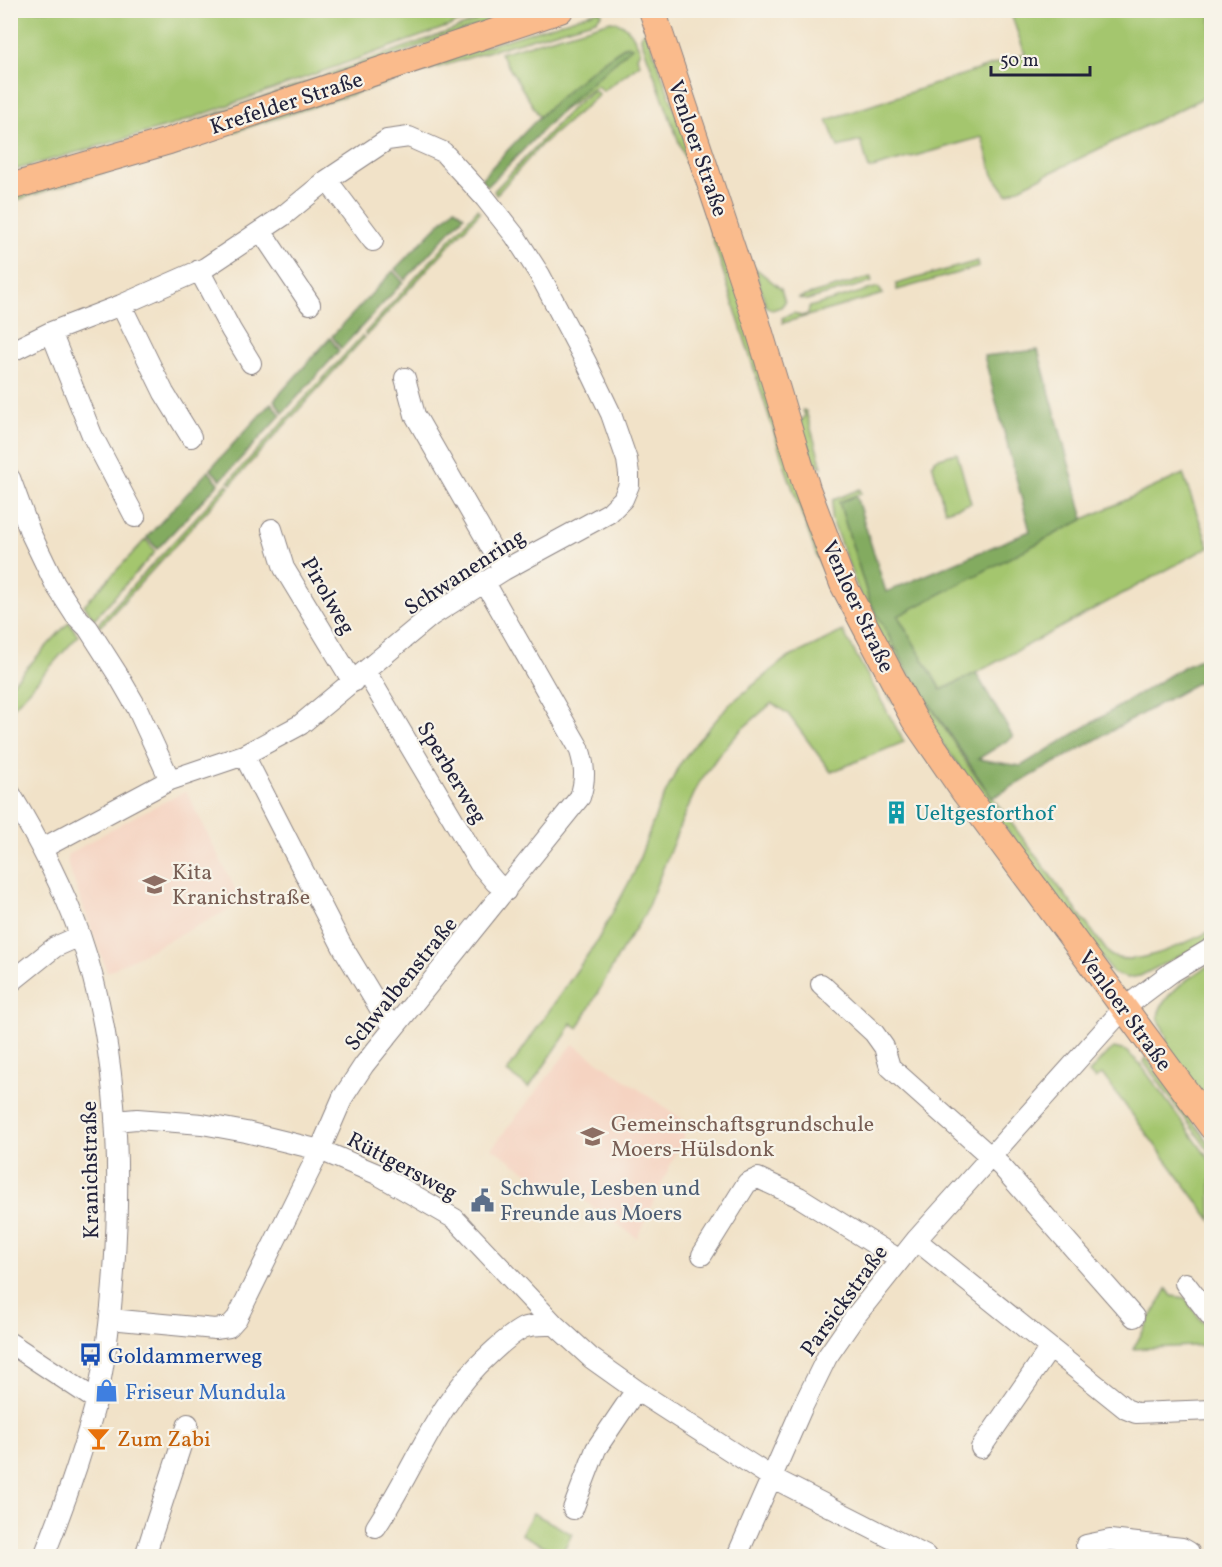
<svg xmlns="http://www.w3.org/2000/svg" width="1222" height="1567" viewBox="0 0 1222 1567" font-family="Vollkorn,serif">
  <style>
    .built { fill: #f5d3c1 }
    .green { fill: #a4c66e; stroke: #637454; stroke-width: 1.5 }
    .forest { fill: #83ab61; stroke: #52664e; stroke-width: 1.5 }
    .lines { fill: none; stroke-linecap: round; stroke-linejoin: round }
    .minor-casing { stroke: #8a8282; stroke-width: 22 }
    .major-casing { stroke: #8a8282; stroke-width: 28 }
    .minor { stroke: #fff; stroke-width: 20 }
    .major { stroke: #fabb8c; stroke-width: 26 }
    .labels { text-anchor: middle; stroke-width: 4.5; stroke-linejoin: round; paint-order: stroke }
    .street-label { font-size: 22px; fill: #22223b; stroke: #f7f3e8 }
    .culture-label { font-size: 22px; fill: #0d838f; stroke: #f7f3e8; text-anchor: start }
    .education-label { font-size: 22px; fill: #785e54; stroke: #f7f3e8; text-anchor: start }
    .service-label { font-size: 22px; fill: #4e5e75; stroke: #f7f3e8; text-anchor: start }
    .transit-label { font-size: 22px; fill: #164399; stroke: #f7f3e8; text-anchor: start }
    .shop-label { font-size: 22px; fill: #366cbe; stroke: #f7f3e8; text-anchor: start }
    .food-label { font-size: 22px; fill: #c56008; stroke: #f7f3e8; text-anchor: start }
  </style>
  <rect width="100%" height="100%" fill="#f7f3e8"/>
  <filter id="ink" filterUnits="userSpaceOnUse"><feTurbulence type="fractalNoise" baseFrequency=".0167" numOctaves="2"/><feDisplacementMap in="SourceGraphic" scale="12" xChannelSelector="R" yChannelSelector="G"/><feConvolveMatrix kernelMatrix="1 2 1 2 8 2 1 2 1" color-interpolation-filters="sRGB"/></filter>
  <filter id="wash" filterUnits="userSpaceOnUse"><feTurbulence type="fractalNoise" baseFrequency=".008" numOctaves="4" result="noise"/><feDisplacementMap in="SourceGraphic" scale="24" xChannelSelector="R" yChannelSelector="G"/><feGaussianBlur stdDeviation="1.35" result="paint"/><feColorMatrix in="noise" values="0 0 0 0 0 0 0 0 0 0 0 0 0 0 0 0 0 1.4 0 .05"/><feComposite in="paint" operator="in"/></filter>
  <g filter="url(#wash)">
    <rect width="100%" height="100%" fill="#f1e2c8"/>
    <path class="built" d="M186,791L242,903L107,972L68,865L67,855L130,819Z
      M573,1044L689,1124L637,1238L561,1184L555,1191L492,1148Z"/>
    <path class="green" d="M11,10H486V11L466,20L170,126L11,171Z
      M495,11H506L487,22L273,99L190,123L450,31L473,22Z
      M598,11H601L602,14L596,20L500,48L11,202V196Z
      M1010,11H1211V94L1007,194L993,175L982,137L869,169L861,141L838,147L827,120L1025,54Z
      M611,21C628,23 634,36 640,50L637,57L640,64L603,91L597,86L544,124L500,53Z
      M646,31L893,704L857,640L817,557L784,464L702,205L641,39V35Z
      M594,90L599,95L541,145L496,195L494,191L574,106Z
      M478,209L480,212L366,336L365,333Z
      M978,261L979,267L897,290L896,284Z
      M754,267L781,289L785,302L781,307L772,310L766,306Z
      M871,277L872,282L807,300L798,298Z
      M878,287L883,294L783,323L782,318L794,313L801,316L808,314L809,307Z
      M362,336L364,338L231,484L229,481Z
      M803,410L806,411L822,467C806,459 803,440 798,424L805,416Z
      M957,453L971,503L945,511L932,463L936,459Z
      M1183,474L1209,547L976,673L941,690L897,615L1084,519Z
      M227,484L229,487L100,627L98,624L102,619Z
      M860,489L861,493L839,502L869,600L911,676L970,768L1110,955C1135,969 1187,942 1211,931V940L1140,976L1127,978L1113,973L934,732L864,605L831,518L833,500Z
      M146,539L155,552L94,619L84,605Z
      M69,622L78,636L11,710L10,686Z
      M843,631L904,742L831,772L788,714L772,703L742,729L718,756L699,783L681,823L644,916L626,943L578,1028L571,1023L566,1034L529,1088L507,1072L597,941L634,873L659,806L680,764L696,743L730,704L784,660Z
      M1211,964V1108L1164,1043L1167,1038L1158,1017C1160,996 1194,974 1211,964Z
      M1114,1048L1126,1051L1141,1065L1211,1162V1220L1102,1074L1095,1079L1089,1073L1105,1055Z
      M1146,1057L1211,1146V1154L1143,1061Z
      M1167,1289L1172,1296L1185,1298L1211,1334V1345L1133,1349Z
      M533,1513L572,1534L561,1555L521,1534Z"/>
    <path class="forest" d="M627,45L632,47L570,102L488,186L481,179C526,130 571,80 627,45Z
      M455,208L464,216L405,280L395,269Z
      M393,271L403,282L341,349L332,336Z
      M330,338L339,351L283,413L274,400Z
      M1038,350L1084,519L898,616L941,690L976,673L1013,737L978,759L1021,766L1185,666L1211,654V675L992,798L911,676L869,600L839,502L856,496L886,592L1030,531L984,356Z
      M271,403L281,415L221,480L210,469Z
      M208,471L219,483L157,549L147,537Z"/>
  </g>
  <g filter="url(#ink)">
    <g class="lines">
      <defs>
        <path id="minor" d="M327,180L373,241
          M261,231L310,304
          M199,270L231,330L251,363
          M121,305L164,393L191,437
          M51,332L92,435L135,517
          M10,352L51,332L121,305L205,268L283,216L327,180L387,140L409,137L443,152L485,198L515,236L540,275L587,364L611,414L627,460L629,474V485L623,499L609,513L504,570L431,616L300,725L244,755L170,780L43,848
          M405,378L415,415L504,570
          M10,478L30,532L55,584L75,615L88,628L118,675L137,708L170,780
          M272,529L284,568L353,682
          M366,672L479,863L495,882L506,891
          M244,755L342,946L385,1017L395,1026
          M10,793C38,839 62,885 80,935C117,1042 122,1160 114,1271C111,1315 106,1359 96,1402C82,1455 64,1506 44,1556
          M10,983L55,947L80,936
          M821,984L874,1033L884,1047L890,1067L1001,1166L1134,1317
          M115,1121L137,1119L202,1124L246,1132L320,1150L377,1174L455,1219L555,1325L591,1358L636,1390L771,1477L926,1556
          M916,1240L1126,1409L1136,1413L1212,1410
          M702,1255L747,1183L758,1178L799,1197L900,1260
          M1185,1283L1212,1318
          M110,1319L215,1329L229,1327L237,1318L320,1150L343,1097L364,1065L580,797C586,779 585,766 579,748L484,581
          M10,1343L96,1400
          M981,1448L1050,1348
          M573,1509L596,1449L636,1390
          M376,1527C416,1467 436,1402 490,1354C500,1345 511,1334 523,1328C532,1324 546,1325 555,1325
          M1086,1545L1110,1540L1182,1548L1189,1552L1190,1556
          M145,1556L188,1424
          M737,1556L802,1408L827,1357L854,1318L916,1240L1124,1008L1172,972L1212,948"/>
        <path id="major" d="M652,10L756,320L807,489L843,584L914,719L965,793L1212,1127
          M10,187L169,141L560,10"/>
      </defs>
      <use href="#minor" class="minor-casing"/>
      <use href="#major" class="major-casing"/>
      <use href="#minor" class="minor"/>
      <use href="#major" class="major"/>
    </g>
  </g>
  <defs>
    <symbol id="building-bare" viewBox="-9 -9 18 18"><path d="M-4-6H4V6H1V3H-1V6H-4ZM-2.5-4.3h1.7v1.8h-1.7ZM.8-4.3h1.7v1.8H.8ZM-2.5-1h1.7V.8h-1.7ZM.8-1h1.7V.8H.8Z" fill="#0f9aa8" stroke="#f7f3e8" stroke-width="2.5" paint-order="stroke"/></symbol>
    <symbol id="school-bare" viewBox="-9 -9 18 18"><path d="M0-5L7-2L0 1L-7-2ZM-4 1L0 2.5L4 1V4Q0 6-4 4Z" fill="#8d6e63" stroke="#f7f3e8" stroke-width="2.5" paint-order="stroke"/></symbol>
    <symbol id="civic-bare" viewBox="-9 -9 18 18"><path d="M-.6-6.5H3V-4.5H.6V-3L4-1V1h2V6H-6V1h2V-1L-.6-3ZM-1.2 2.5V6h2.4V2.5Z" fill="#5c6f8a" stroke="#f7f3e8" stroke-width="2.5" paint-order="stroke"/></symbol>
    <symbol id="bus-bare" viewBox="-9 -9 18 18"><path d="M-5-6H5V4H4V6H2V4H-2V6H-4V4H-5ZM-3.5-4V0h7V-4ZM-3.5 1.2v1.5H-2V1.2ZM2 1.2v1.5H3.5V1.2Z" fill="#1a4fb4" stroke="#f7f3e8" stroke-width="2.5" paint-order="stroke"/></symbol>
    <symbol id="shop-bare" viewBox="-9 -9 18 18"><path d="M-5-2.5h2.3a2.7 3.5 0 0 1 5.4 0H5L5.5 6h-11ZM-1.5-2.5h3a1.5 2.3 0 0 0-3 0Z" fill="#3f7fe0" stroke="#f7f3e8" stroke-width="2.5" paint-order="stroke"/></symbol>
    <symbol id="bar-bare" viewBox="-9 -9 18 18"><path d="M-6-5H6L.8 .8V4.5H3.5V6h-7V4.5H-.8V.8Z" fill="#e8710a" stroke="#f7f3e8" stroke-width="2.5" paint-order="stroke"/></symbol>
  </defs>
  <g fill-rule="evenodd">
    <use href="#building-bare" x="880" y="796" width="33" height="33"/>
    <use href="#school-bare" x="138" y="868" width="33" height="33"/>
    <use href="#school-bare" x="576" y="1120" width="33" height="33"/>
    <use href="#civic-bare" x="466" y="1184" width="33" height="33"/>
    <use href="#bus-bare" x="74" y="1338" width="33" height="33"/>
    <use href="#shop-bare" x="90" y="1374" width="33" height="33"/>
    <use href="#bar-bare" x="82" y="1422" width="33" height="33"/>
  </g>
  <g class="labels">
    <g class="street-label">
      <text transform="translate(286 102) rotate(-18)" y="8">Krefelder Straße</text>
      <text transform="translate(699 148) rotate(71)" y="8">Venloer Straße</text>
      <text transform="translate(464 571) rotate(-33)" y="8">Schwanenring</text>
      <text transform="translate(329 595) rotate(60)" y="8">Pirolweg</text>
      <text transform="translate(859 606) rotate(65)" y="8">Venloer Straße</text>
      <text transform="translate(453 772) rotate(59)" y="8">Sperberweg</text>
      <text transform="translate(400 983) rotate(-51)" y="8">Schwalbenstraße</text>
      <text transform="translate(1126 1010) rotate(54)" y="8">Venloer Straße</text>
      <text transform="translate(403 1165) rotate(28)" y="8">Rüttgersweg</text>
      <text transform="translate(89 1170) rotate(-91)" y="8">Kranichstraße</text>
      <text transform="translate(843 1300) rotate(-54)" y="8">Parsickstraße</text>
    </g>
    <g class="culture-label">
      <text x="915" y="820">Ueltgesforthof</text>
    </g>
    <g class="education-label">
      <text x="172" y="879">Kita<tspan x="172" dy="25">Kranichstraße</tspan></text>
      <text x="611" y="1131">Gemeinschaftsgrundschule<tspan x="611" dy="25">Moers-Hülsdonk</tspan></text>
    </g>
    <g class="service-label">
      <text x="500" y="1195">Schwule, Lesben und<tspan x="500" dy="25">Freunde aus Moers</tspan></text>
    </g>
    <g class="transit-label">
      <text x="108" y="1363">Goldammerweg</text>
    </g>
    <g class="shop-label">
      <text x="125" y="1399">Friseur Mundula</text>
    </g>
    <g class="food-label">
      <text x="117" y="1446">Zum Zabi</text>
    </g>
  </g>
  <rect width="1222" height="1567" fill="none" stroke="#f7f3e8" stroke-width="36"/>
  <path d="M991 66v9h99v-9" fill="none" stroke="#22223b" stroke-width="3"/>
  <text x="1000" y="66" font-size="18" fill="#22223b" stroke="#f7f3e8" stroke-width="4.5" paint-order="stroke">50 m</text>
</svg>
